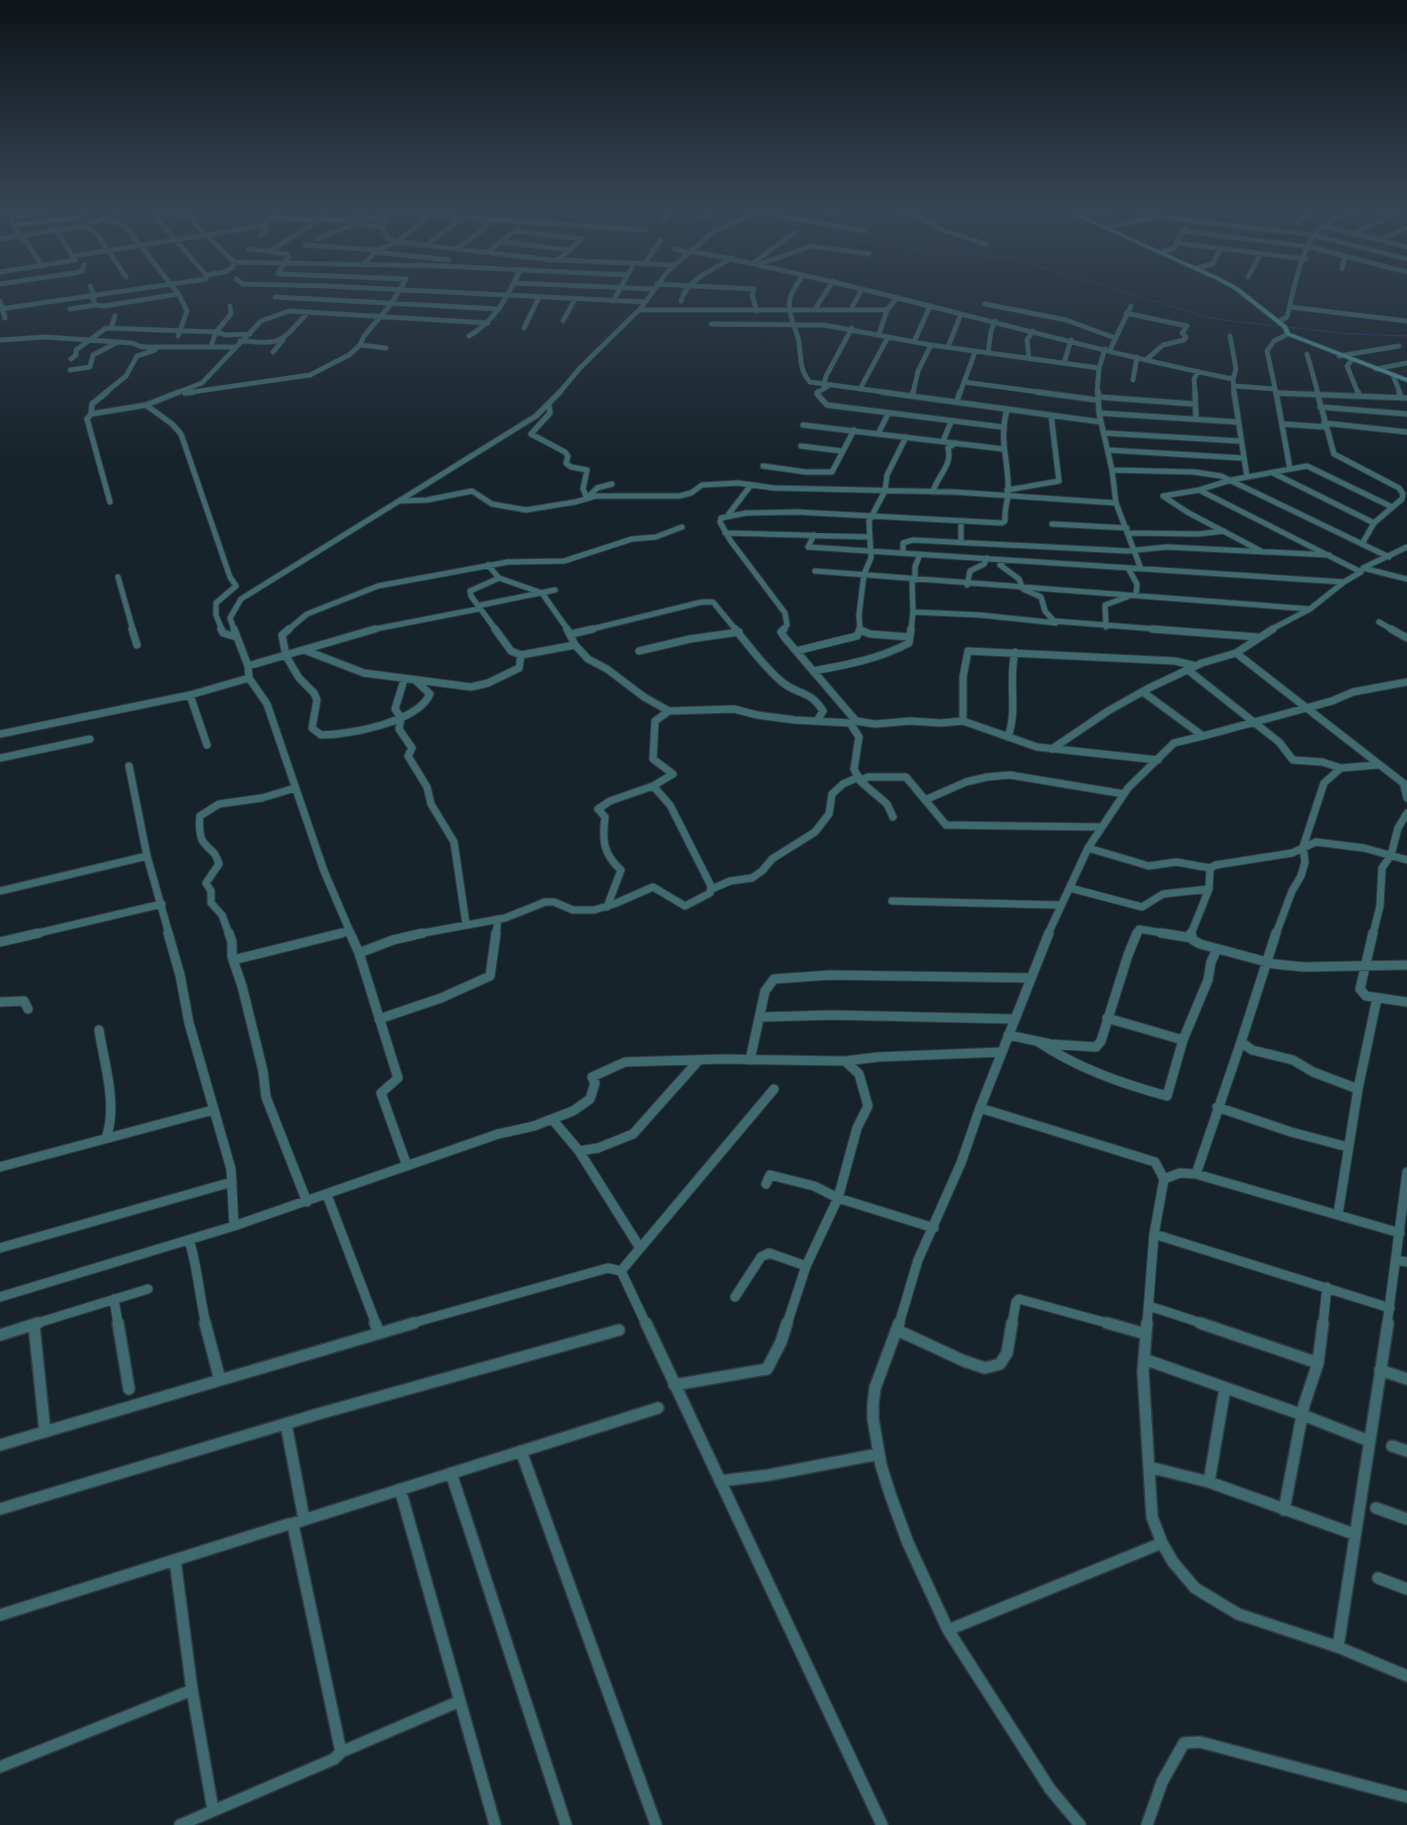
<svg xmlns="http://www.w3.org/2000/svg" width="1407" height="1825" viewBox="0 0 1407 1825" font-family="Figtree,sans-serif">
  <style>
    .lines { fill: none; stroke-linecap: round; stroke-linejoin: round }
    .stream { stroke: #3c2b6b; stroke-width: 1 }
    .street-far4-casing { stroke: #313d43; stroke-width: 5.5 }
    .street-far3-casing { stroke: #313d43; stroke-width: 7 }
    .street-far2-casing { stroke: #313d43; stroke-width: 9 }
    .street-far1-casing { stroke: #313d43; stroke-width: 11 }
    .street-casing { stroke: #313d43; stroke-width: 14 }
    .secondary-casing { stroke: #313d43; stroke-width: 2 }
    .street-far4 { stroke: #3f6a70; stroke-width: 4.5 }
    .street-far3 { stroke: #3f6a70; stroke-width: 5 }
    .street-far2 { stroke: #3f6a70; stroke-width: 7 }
    .street-far1 { stroke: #3f6a70; stroke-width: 9 }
    .street { stroke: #3f6a70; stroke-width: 11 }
    .secondary { fill: #4c949d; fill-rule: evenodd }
  </style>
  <rect width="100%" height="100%" fill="#17232a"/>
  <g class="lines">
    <path class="stream" d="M531,208C593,221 655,230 719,228
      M729,227L770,221L809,226L835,238L903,246L912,250L1011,258L1207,317L1229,321L1352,334L1407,336"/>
    <defs>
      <path id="street-far4" d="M0,208L10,217L19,236L27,243L42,266
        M143,208L193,217L194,223L234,262L233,267L225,272L206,275
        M360,208L357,216H367
        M793,208L836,213L844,208
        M877,208L918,215L940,229L986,244
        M1201,208H1222
        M1367,208L1393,215
        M10,210L19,208
        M576,210L582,208
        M639,212L643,208
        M757,212L865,231
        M441,216L453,208
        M1079,216L1125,209L1162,217L1313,235L1407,259
        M10,217L71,208
        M273,218L358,221L385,215L413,214L645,230
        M702,218L721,208
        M102,219L120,223L126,227L179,295L187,311L178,336
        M663,221L675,208
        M1298,222L1317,208
        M355,224L382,227L390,208
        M15,225L77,218L96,208
        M85,226L96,233L126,277
        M1323,226L1407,247
        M382,227L387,237L397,242L552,260H558L582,239
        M1106,227L1160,217
        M514,231L582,239
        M1182,231L1310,247L1407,272
        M1352,234L1407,209
        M260,235L267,230L262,226
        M0,239L85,226L130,208
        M317,239L354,224
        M1379,240L1407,228
        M502,242L570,250
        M1177,243L1306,259
        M427,244L463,218
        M305,245L377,250
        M457,248L484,229L491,220
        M675,249L688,253
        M270,251L322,218L331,208
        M690,251C873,286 1051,342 1233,379
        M374,252L449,260
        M488,252L518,228
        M1162,252L1174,248L1184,228
        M73,256L262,226L282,208
        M558,260L674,265
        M234,262L444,266L627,275
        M753,263L795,232
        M644,264L661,240
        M760,264L811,246L869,254
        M363,265L377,250L397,242L429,216
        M1197,268L1213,264L1220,249
        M1342,269L1345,256
        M0,272L75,260L56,230
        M803,275C798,283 792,290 790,299C787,314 796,327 799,342C801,356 799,370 810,382L891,393
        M1248,277L1261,253
        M236,279L243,284L327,286L645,302
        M514,283L654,289
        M0,284L74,273L82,271L84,265
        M657,284L754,289L752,295L757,311
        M90,286L95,296
        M91,296L96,305L104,306L178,294
        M275,297L499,309
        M0,301L5,318
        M613,301L634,264
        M681,301C687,279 714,269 732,258
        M985,304L1066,320L1115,338
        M1290,307L1407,321
        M0,309L206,279V275L154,215L166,208
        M70,309L96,305
        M815,309L833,281
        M851,309L862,289
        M639,310H887
        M1126,313L1187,326L1182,333L1186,337L1184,340L1163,345L1147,359
        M563,321L575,299
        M1278,322L1287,317C1293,293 1302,242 1321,227C1333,219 1351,214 1364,208
        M711,324L824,325L931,345L1099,368
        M111,328L115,316
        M524,328L539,297
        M879,334L887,310L897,298
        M469,336C495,321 508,296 520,270
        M1230,336L1236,369L1233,379L1234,393
        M0,340L46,337L132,343L142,347H236
        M240,341C284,344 279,344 308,312
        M914,342L930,306
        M360,345L386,348
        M211,346L216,332L231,314L230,306
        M948,347L961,314
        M1110,350L1131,306
        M273,352L283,340
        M988,353L991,331L995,321
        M1307,354L1318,393
        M1339,356L1399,346
        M71,359L76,355V350L106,328L216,332L226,335L250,334
        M1029,359L1027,340L1033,331
        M1352,360L1347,366L1358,393
        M1064,363L1071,340
        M1376,369L1407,363
        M70,370L90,367L93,355L116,343
        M1393,375L1400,393
        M1133,380L1137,357
        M964,382L1046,393
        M824,385L826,376L852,328
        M1235,386L1275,389
        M860,389L888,337
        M105,393L126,376L137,356L155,350
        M176,393L202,383L261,321L289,311L488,323
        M185,393L310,375L349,355L360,345L364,336L391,304L406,279L281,274L278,273L289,256L287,254L248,249
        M559,393L580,368L641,308L668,271L712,233L765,208
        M817,393L828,386
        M913,393L918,371L931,345
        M960,393L975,352
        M1097,393L1099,368L1105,349
        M1195,393L1194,379L1198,372
        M1276,393L1267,351L1274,341L1288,334
        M1276,393H1279"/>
      <path id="street-far3" d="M107,392L92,404L91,414L87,419L110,502
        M179,392L146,405L172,424L181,434L230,577L236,586L216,603V615L222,630
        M818,392L817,394L827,405L1002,427
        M882,392L1101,422
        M1037,392L1097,400
        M1098,392L1099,413L1112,470L1116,503L1141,569
        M1195,392L1196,419
        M1234,392L1247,477
        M1276,392L1290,469
        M1317,392L1334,454L1399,488L1403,494L1402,499L1374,523L1362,544
        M1358,392L1359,395
        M1399,392L1401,397
        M185,393L193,392
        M1276,393L1407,398
        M912,396L913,392
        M1099,397L1194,404
        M957,401L960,392
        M549,405L550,413L531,434L565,452L568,456L566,463L571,467L587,470L583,489L587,498L597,488L612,484
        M1320,407L1407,414
        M1099,413L1237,422
        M91,414L146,405
        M1324,423L1407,432
        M1283,424L1325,427
        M803,425L1003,449
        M1104,433L1239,441
        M878,434L888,414
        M943,441L951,422
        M801,446L841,451
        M1108,450L1242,458
        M763,466L806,472H832L854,430
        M1112,470L1194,472L1221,476L1389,557
        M1273,473L1374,523
        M1007,490L1059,481L1051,415
        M1199,490L1361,572
        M933,492C937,476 953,465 948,448L956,443
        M1163,496L1199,490L1231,480L1307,466L1392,507
        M1163,496L1187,512L1261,551
        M399,501L427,500L472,491L492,504L526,510L575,502L596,496H679L691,493L702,485L738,483L774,488L954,492L1116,503
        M728,515L751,485
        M961,521V542
        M1052,524L1127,528
        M725,533L869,537
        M1129,533L1199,534L1224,531
        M814,535L808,547L1344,582
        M903,553V543L913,540L1127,551L1167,547L1329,555
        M1004,560L1000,565L1019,579L1023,589L1041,597L1045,611L1054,621L1168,630
        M488,565L499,578L542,593L568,630
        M1128,568L1137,584L1136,595
        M1363,568L1407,579
        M815,571L1310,609
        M118,577L133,630
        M912,580L913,612L980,615L1056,623
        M915,580V567L920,554
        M967,585L970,571L984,564L987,558
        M1379,622L1393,630
        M1106,627L1105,605L1127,597
        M234,630L230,618L241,599L536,416L560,392
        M288,630L307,614L378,586L508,562L564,561L632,539L656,537L682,527
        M370,630L478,609L481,605L555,590
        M496,630L471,596L470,591L499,578
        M588,630L702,602H713L736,630
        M783,630L787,625L785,613L730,540L720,522L721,518L746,513L797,512L1002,523L1005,521C1004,511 1007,504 1008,494C1010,463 998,442 1007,409
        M860,630L859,615L864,574L871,558L869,521L885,491L887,475L906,437
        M911,630L913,612
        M1270,630L1310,609L1344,582L1361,572L1363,568L1407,547"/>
      <path id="street-far2" d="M132,629L137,645
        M221,629L223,633L236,637
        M289,629L282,635L286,656L299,678L314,693L317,700L312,728L321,735C349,735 418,722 430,694L416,681
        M495,629L511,651L521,655
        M567,629L575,645L588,659L607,669L644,697L669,711
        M735,629C750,647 764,667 782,682C799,696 809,689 823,711L817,721
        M1152,629L1257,637
        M1391,629L1407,638
        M860,630L870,634L909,637
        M571,634L593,629
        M307,651L364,673L471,687L488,683L519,668L521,655L575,645
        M639,651L690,639L739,632
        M796,651L857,636L860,629
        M1236,653L1407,786
        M248,666L375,629
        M1188,670L1279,742L1293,760L1322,762L1341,768
        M813,671C846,665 879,659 909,643L911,629
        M249,678L267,704L324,871L351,934
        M404,680L395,709L401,718L399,729L412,748L408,756L427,787L431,804L454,842L466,924
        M190,695L207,745
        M856,721L875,724L910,721L941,723L963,721L1037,747L1158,760
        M963,721V677L968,651L1175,661L1196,666
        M850,723L859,737L854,769L860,781L887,804L893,817
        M0,734L190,695L249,678L248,666L234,629
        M1203,736L1332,701L1353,692L1407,682
        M1008,737C1018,709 1008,681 1015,652
        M1052,749L1108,711L1149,688L1202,663L1236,653L1273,629
        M0,758L90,739
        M860,781L868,777H906L946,825L1102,827
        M1404,786L1407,798
        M925,800L966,782L987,777L1010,775L1124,794
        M1088,848L1149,866L1176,862L1210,868
        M147,856L169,934
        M1070,888L1142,907L1163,894L1209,889
        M712,889L730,881L752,878L762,871L772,859L815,832L829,814L832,794L843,784L859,777
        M0,891L147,856L129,766
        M892,901L1060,905
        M607,907L621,870C603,854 602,840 605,817L598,809L610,801L653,786
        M34,934L162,904
        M229,934L222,915L211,903V891L206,883L219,864C214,849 213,854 205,844C199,839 199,823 200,816L219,804L262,798L295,788
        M338,934L349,931
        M418,934L505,918L545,902H554L573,910H594L614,904L653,887L685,906L710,893L711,886L670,805L653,786L673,774L653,759L655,721L669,711L734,709L757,715L795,720L850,723L856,721L785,638L781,632L784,629
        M496,934L498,919
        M1048,934L1088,848L1128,788L1174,743L1203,736L1143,692
        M1137,934L1139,929L1169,934
        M1191,934L1209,889L1210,868L1216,865L1292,853L1316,842L1364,848L1407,860
        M1276,934L1292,891L1301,876L1305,862L1303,847L1324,783L1341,768L1377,765
        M1373,934L1380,906L1382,868L1391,855L1398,828L1407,813"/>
      <path id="street-far1" d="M168,933L180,975L189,1023L231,1169L234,1226
        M229,933L232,942V957L242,986L263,1071L266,1097L307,1202
        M350,933L359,953L398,1078L381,1093L407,1166
        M1161,933L1192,938
        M1191,933L1193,940L1200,944L1274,964L1304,967L1407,965
        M1276,933L1241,1042L1252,1050L1293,1060L1313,1072L1358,1089L1377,998
        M1373,933L1360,989L1366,996L1407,1002
        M0,942L39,933
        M359,953L393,940L423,933
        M233,960L342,933
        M0,1002L24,1001L28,1009
        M759,1017L831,1015L1014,1019
        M1107,1018L1183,1040
        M379,1019L441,998L490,976L496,933
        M99,1030C104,1063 118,1105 106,1138
        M1008,1035L1050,1044L1096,1047L1101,1041L1128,955L1137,933
        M1037,1041C1077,1068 1120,1083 1167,1096L1183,1040L1208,980L1211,962L1217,949
        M750,1060L765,991L774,979L830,975L1030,978
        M1217,1107L1291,1132L1348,1147
        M980,1108L1155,1162L1164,1179
        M552,1119L573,1111L590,1099L595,1083L592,1077L625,1062L724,1059L845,1061L878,1057L1002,1052
        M579,1151L598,1148L633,1134L699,1060
        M0,1167L213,1110
        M1196,1174L1241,1042
        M766,1184L770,1175L814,1186L838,1198L934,1228
        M327,1195L376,1324
        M1338,1214L1358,1089
        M1154,1234L1164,1179L1180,1173L1196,1174L1400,1233
        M189,1240C198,1268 199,1296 206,1324
        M0,1248L232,1182
        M1397,1260L1407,1262
        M621,1271L774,1089
        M0,1297L234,1226L498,1134L534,1126L552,1119L579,1151L640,1248
        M735,1297L761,1257L769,1253L806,1266
        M114,1299L118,1324
        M1149,1306L1204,1324
        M34,1324L148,1289
        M409,1324L608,1268L621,1271L646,1324
        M787,1324L806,1266L838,1198L857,1128L868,1106L859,1074L845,1061
        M899,1324L918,1260L961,1163L980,1108L1049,933
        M1012,1324L1016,1302L1019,1299L1111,1324
        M1147,1324L1154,1234L1390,1308
        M1323,1324L1327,1287
        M1387,1324L1407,1172"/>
      <path id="street" d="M118,1323L129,1389
        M205,1323L220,1380
        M375,1323L379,1333
        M646,1323L882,1825
        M899,1323L875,1388L873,1404V1419L881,1465L890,1494L908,1543L948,1630L1050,1789L1080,1825
        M1107,1323L1146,1334L1147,1323
        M1200,1323L1318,1363
        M34,1325L45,1432
        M897,1330L964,1361L985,1368L1000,1364L1007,1353L1012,1323
        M1146,1334L1143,1372L1152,1517L1162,1543L1173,1562L1195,1588L1238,1614L1338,1647L1407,1676
        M0,1335L38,1323
        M1144,1359L1303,1415L1369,1441
        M1380,1370L1407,1379
        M674,1385L767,1369L781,1342L787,1323
        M286,1424L304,1519
        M0,1445L414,1323
        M1392,1446L1407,1451
        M521,1451L656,1825
        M1149,1467L1209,1482L1354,1534
        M451,1473L566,1825
        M720,1481L769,1475L879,1454
        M1209,1482L1225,1388
        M400,1489L495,1825
        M1376,1508L1407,1519
        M0,1509L318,1414L619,1330
        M1284,1510L1304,1405L1318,1363L1323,1323
        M291,1524L658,1408
        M175,1560L192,1690L213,1810
        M1378,1578L1407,1589
        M0,1615L289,1524L293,1525L341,1752L334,1759L180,1825
        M948,1630L1162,1543
        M1338,1647L1388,1323
        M341,1752L460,1701
        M0,1767L192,1690
        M1147,1825L1162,1782L1184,1743L1200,1742L1407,1797"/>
      <path id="secondary" d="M1059,208H1065L1221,278L1239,288L1287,326L1290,333L1407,378V382L1286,335L1283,328L1235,290L1217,280Z"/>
    </defs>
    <use href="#street-far4" class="street-far4-casing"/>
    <use href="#street-far3" class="street-far3-casing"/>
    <use href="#street-far2" class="street-far2-casing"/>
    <use href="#street-far1" class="street-far1-casing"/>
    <use href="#street" class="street-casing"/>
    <use href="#secondary" class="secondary-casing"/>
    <use href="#street-far4" class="street-far4"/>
    <use href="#street-far3" class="street-far3"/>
    <use href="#street-far2" class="street-far2"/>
    <use href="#street-far1" class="street-far1"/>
    <use href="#street" class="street"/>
    <use href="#secondary" class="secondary"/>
  </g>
  <linearGradient id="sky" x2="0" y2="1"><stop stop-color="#0d1317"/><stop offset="0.45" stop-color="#364555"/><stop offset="1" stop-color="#364555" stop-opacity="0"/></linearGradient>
  <rect width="1407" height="464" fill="url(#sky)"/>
</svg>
